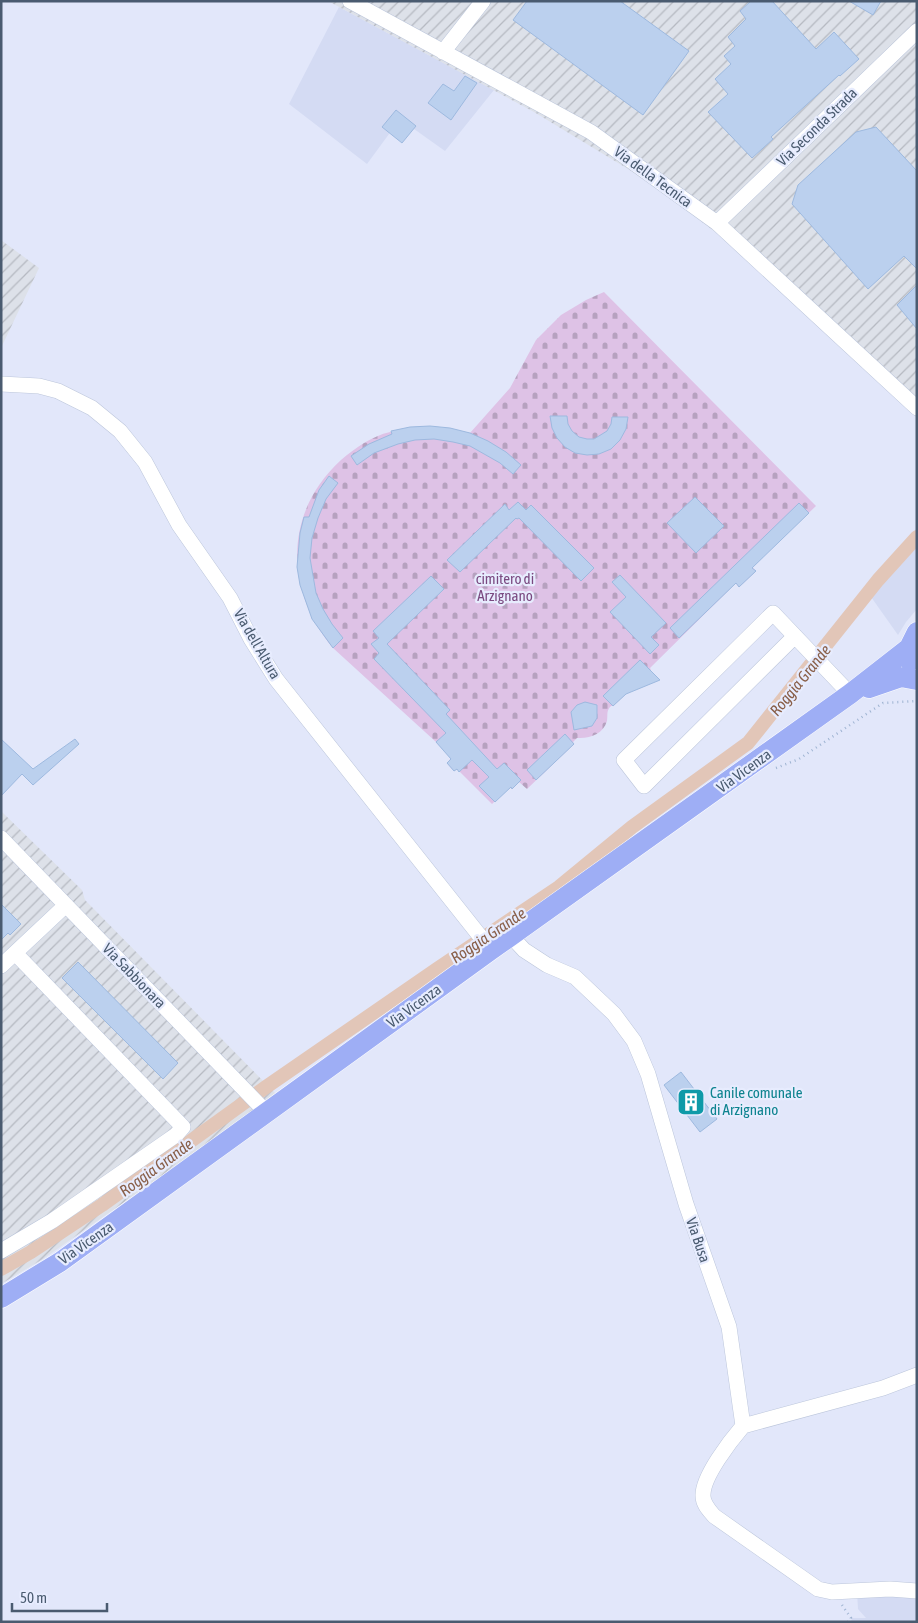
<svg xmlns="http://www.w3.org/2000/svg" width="918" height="1623" viewBox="0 0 918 1623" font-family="'Asap Condensed',sans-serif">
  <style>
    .residential { fill: #d4dbf3 }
    .industrial { fill: url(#industrial-furrows) }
    .cemetery { fill: url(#cemetery-stones) }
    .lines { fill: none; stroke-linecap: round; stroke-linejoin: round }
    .canal { stroke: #e2c6b8; stroke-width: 14 }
    .building { fill: #bbd0ee; stroke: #9db9df }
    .minor-casing { stroke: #bcc6db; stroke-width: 16 }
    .major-casing { stroke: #fff; stroke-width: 21 }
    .path { stroke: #9fb4d2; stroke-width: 2.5; stroke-dasharray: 1 4; stroke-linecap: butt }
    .minor { stroke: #fff; stroke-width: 15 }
    .major { stroke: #9eaef5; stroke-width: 20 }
    .labels { text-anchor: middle; stroke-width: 4.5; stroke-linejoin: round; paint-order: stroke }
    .street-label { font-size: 15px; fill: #4a5b70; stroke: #e7ecfe }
    .park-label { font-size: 15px; fill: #7a4980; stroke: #e7ecfe }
    .culture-label { font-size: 15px; fill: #0d838f; stroke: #e7ecfe; text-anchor: start }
    .water-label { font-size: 16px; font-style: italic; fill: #895f49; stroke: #e7ecfe }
  </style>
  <defs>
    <pattern id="industrial-furrows" width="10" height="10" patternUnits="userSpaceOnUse" patternTransform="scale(1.25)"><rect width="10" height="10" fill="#dde1e9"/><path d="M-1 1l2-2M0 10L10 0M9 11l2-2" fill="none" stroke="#b5b9c1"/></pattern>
    <pattern id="cemetery-stones" width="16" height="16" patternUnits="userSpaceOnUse" patternTransform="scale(1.25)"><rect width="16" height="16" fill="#dec2e6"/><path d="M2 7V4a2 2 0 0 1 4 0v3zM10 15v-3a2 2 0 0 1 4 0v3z" fill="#b6a1bf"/></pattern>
  </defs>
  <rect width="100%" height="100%" fill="#e2e7fa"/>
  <path class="residential" d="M339,7L494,90L445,151L400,119L367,164L289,104Z
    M917,528V609L906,622L898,635L864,587Z
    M857,1592L917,1599V1622H851L852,1618H866L858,1609Z"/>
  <path class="industrial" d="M328,1H917V418L727,241L651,183L534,112Z
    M1,240L39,268L1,348Z
    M2,812L82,890L85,900L277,1095L43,1259L1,1284Z"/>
  <path class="cemetery" d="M604,292L816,506L752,567L756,571L739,587L736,583L650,668L651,670L613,706H611C606,711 608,714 607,721C603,734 590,739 577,738L573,742L574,744L527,789L519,782L512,789L510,787L492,804L457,769L454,771L447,763L451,758L436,742L333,648C285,590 283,513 341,460C355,448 372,436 390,432C397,430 406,432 413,432C432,432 451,433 470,433L510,388L536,340L561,315L586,300Z"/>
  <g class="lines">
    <path class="canal" d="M1,1269L31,1252L102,1205L266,1087L437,969L559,887L632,827L748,743L878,580L917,537"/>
  </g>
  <path class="building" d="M527,1H620L689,51L643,115L513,20Z
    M751,1H772L816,49L834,32L859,59L840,76L839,75L771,137L773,139L752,158L708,112L728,94L715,79L731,64L724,56L735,46L728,37L746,19L740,11Z
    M849,1H881L873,15Z
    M465,76L477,83L451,120L428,103L443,84L454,91Z
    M396,110L416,126L402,143L382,127Z
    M876,127L917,171V269L904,256L868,289L792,204L798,185L856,132Z
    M917,285V329L897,305Z
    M550,416H567L568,424L572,431L579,437L587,439H594L607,431L611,424L612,417H628L626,429L620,440L611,449L599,454L587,455L575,453L565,447L557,438L552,428Z
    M430,426L450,428L470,433L488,441L506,452L521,465L513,474L500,463L470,446L453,442L434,439L415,440L398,444L374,453L357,465L351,456L369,444L392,434L391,431L410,427Z
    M329,476L338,483L326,499L318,518L312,538L310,558L316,593L323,609L332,624L343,638L333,648L312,619L300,585L297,567L300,533L304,517H309L319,490Z
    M695,497L724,526L696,553L667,523Z
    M518,502L526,510L531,505L594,568L581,581L519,518L517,519L516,518L460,572L447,560L505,504L509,510Z
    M799,503L809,513L752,568L756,571L739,587L736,583L679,638L670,628Z
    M620,575L666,623L651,637L659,645L650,654L610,612L626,597L612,582Z
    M431,576L444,589L387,644L450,710L446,714L497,769L504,763L521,780L512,789L511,787L495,802L479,786L489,777L472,760L459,772L457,769L454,771L447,763L451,759L436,742L446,733L374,659L379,653L371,644L379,638L373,631Z
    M640,660L660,680L626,694L613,706L603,696Z
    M585,702L597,705V718L592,726L574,730L571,712L577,705Z
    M565,734L574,744L536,780L527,770Z
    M1,739L33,769L75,739L79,744L33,785L22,774L1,796Z
    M1,904L21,924L10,935L8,933L1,940Z
    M78,962L178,1063L163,1079L62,978Z
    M681,1072L717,1119L700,1132L664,1085Z"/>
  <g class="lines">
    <defs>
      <path id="minor" d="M350,1L591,132L717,223L917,408
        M443,52L483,1
        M717,223L917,31
        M1,384L39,386L58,391L92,408L120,431L145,462L179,525L230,598L251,639L276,679L491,950
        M795,636L644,786L624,760L773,613L850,694
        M1,838L267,1113
        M511,936L524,950L547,965L575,977L614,1014L634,1041L648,1074L686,1204L729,1327L743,1426L883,1388L917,1375
        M1,966L66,905
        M1,1251L52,1221L176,1135L183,1127L15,953
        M743,1426C731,1440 702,1477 703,1496C703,1504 709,1510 714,1516L818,1589L832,1592L890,1589L917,1591"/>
      <path id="major" d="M910,661L909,648L917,632
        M869,688L901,677L917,680
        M1,1298L60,1262L491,950L850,694L909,648"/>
    </defs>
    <use href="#minor" class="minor-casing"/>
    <use href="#major" class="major-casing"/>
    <path class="path" d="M776,768L799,759L883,703L917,701
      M842,1605L851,1618L848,1622"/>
    <use href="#minor" class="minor"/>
    <use href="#major" class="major"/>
  </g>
  <defs>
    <symbol id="building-square" viewBox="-11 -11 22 22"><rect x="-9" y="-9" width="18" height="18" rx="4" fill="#0f9aa8" stroke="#e7ecfe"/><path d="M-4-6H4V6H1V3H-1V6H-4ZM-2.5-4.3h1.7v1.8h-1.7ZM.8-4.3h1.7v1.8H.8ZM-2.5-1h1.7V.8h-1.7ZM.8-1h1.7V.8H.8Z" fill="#fff"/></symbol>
  </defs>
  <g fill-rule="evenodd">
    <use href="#building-square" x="675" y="1086" width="32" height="32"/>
  </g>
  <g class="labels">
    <g class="street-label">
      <text transform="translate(817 127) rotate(-44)" y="5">Via Seconda Strada</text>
      <text transform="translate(653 177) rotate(36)" y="5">Via della Tecnica</text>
      <text transform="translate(257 644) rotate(60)" y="5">Via dell'Altura</text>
      <text transform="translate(744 771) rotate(-36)" y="5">Via Vicenza</text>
      <text transform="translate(134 976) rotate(46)" y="5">Via Sabbionara</text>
      <text transform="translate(414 1006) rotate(-36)" y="5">Via Vicenza</text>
      <text transform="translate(698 1240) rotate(71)" y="5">Via Busa</text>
      <text transform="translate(86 1243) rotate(-35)" y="5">Via Vicenza</text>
    </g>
    <g class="park-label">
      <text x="505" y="584">cimitero di<tspan x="505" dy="17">Arzignano</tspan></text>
    </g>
    <g class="culture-label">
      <text x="710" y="1098">Canile comunale<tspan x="710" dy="17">di Arzignano</tspan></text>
    </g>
    <g class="water-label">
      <text transform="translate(800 680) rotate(-51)" y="6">Roggia Grande</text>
      <text transform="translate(488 935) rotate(-34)" y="6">Roggia Grande</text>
      <text transform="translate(156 1167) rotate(-36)" y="6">Roggia Grande</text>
    </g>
  </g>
  <rect width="918" height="1623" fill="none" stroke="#4a5b70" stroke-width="5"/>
  <path d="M12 1603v8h95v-8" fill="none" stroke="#4a5b70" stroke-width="2.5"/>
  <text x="20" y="1603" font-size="15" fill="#4a5b70" stroke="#e7ecfe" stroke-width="4" paint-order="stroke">50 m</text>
</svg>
